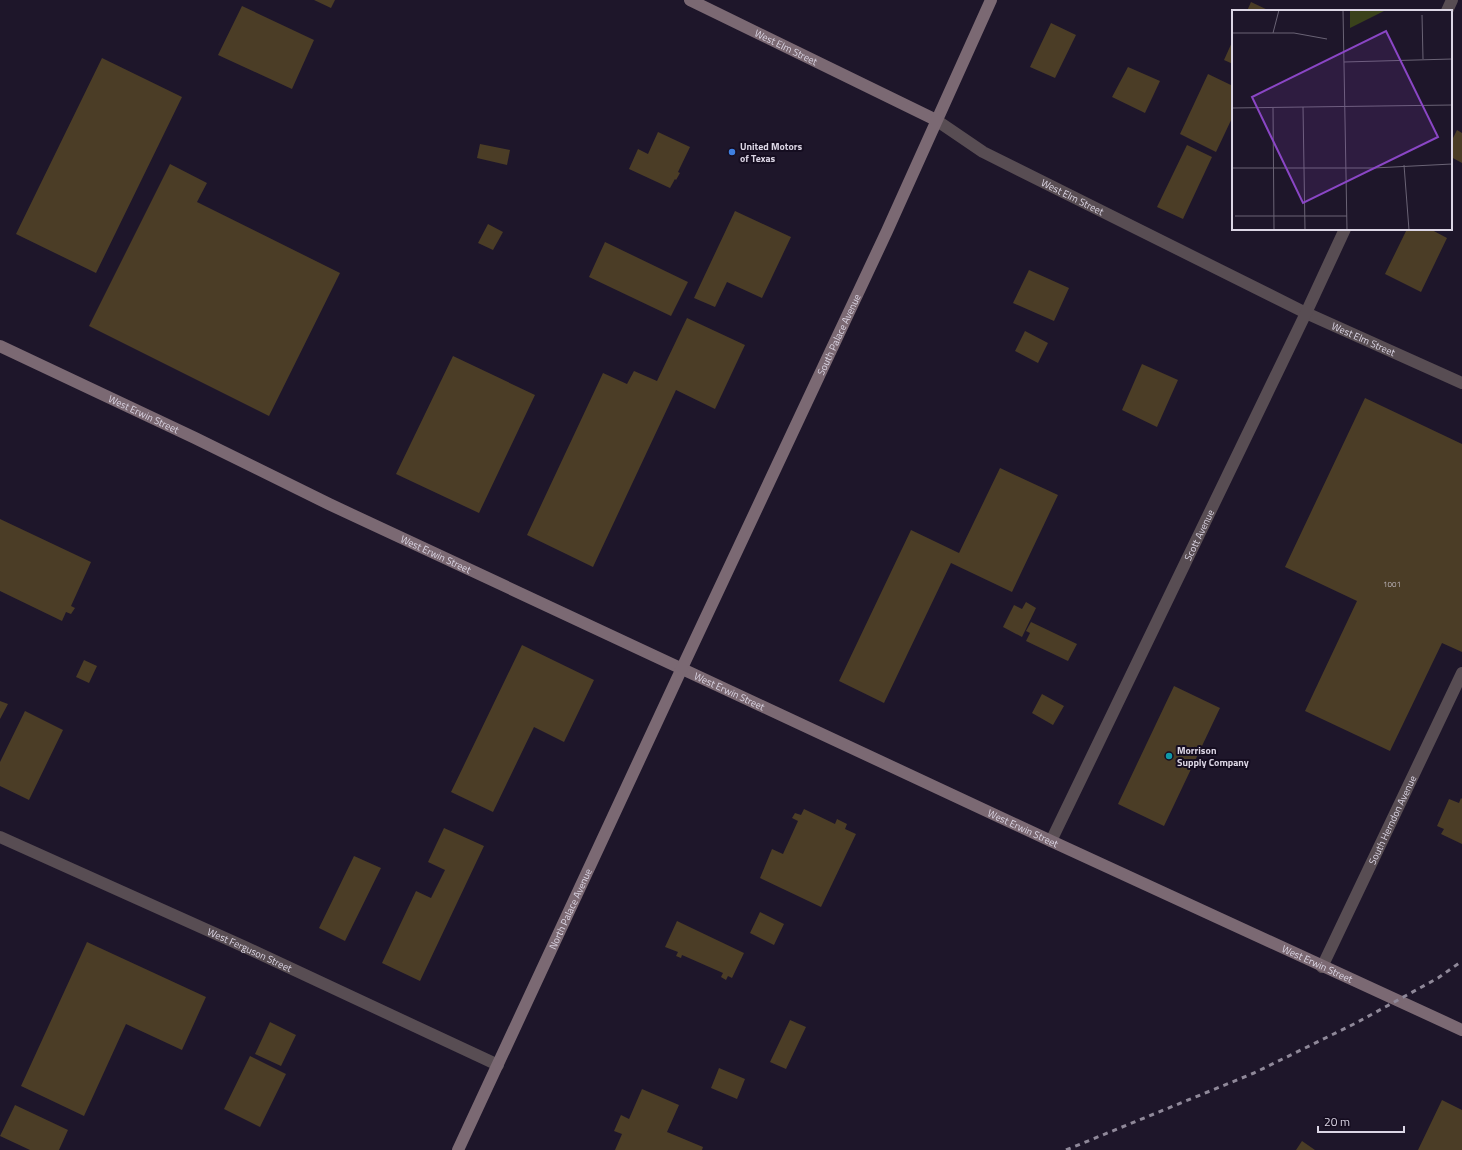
<svg xmlns="http://www.w3.org/2000/svg" width="1462" height="1150" viewBox="0 0 1462 1150" font-family="'Titillium Web',sans-serif">
  <style>
    .building { fill: #4b3d26 }
    .lines { fill: none; stroke-linecap: round; stroke-linejoin: round }
    .street { stroke: #584d53; stroke-width: 12 }
    .secondary { stroke: #7b6973; stroke-width: 12 }
    .rail { stroke: #8f8899; stroke-width: 3; stroke-dasharray: 5 5; stroke-linecap: butt }
    .shop-dot { fill: #3f7fe0; stroke: #150d20; stroke-width: 1.5 }
    .culture-dot { fill: #0f9aa8; stroke: #150d20; stroke-width: 1.5 }
    .labels { text-anchor: middle; stroke-width: 4; stroke-linejoin: round; paint-order: stroke }
    .number-label { font-size: 8px; fill: #b8b0b5 }
    .street-label { font-size: 10px; fill: #dcd6e5; stroke: #150d20 }
    .poi-label { font-size: 10px; font-weight: bold; fill: #dcd6e5; stroke: #150d20; text-anchor: start }
    .inset-road { fill: none; stroke: #6a6375; stroke-width: 1 }
    .view { fill: #8a46c5; fill-opacity: 0.15; stroke: #8a46c5; stroke-width: 2 }
    .inset-edge { fill: none; stroke: #dcd6e5; stroke-width: 2 }
  </style>
  <rect width="100%" height="100%" fill="#1e162a"/>
  <path class="building" d="M314,0H335L331,8Z
    M1251,2L1270,11H1247Z
    M242,6L314,40L292,89L218,55Z
    M1051,23L1076,35L1055,78L1030,67Z
    M1233,40V64L1224,60Z
    M102,58L182,97L96,273L16,234Z
    M1128,67L1160,81L1145,113L1112,97Z
    M1208,74L1233,86V116L1216,152L1180,134Z
    M1457,130L1462,133V163L1451,157V142Z
    M658,132L690,147L678,172L680,173L676,180L675,179L670,188L629,169L638,149L648,154Z
    M480,144L510,150L507,165L477,158Z
    M1187,145L1212,157L1183,219L1157,207Z
    M170,164L207,183L197,202L340,273L269,416L89,326Z
    M735,211L791,237L762,298L727,282L715,307L694,298Z
    M488,224L503,232L493,250L478,243Z
    M1407,229H1430L1447,238L1421,292L1385,274Z
    M605,242L688,282L671,316L589,277Z
    M1029,270L1069,288L1054,321L1013,303Z
    M687,318L745,345L715,409L676,390L593,567L527,535L603,373L627,384L634,371L657,381Z
    M1025,331L1048,343L1038,363L1015,351Z
    M453,356L535,395L479,513L396,474Z
    M1142,364L1178,380L1157,427L1122,410Z
    M1365,398L1462,444V652L1442,643L1390,751L1305,711L1357,601L1285,567Z
    M1000,468L1058,495L1012,592L951,563L884,703L839,681L911,530L959,553Z
    M0,519L91,562L71,606L75,608L71,614L66,612L62,621L0,591Z
    M1026,602L1036,608L1022,637L1003,627L1014,605L1022,609Z
    M1031,622L1077,644L1068,661L1026,641L1030,633L1026,631Z
    M522,645L594,680L564,742L534,727L493,812L451,792Z
    M84,660L97,666L89,683L76,677Z
    M1174,686L1220,708L1164,826L1118,804Z
    M1042,694L1064,706L1053,725L1032,713Z
    M0,701L8,704L0,719Z
    M25,711L63,730L29,800L0,786V762Z
    M1461,798L1462,799V844L1441,834L1444,829L1437,826L1449,799L1459,803Z
    M804,809L835,824L837,819L847,824L845,829L856,834L821,907L760,878L772,849L783,854L798,821L792,818L795,813L801,815Z
    M444,828L484,846L420,981L382,963L416,891L431,898L445,870L428,862Z
    M354,856L381,868L345,941L319,928Z
    M760,912L784,924L774,945L750,933Z
    M677,921L744,953L732,978L728,976L726,980L721,977L723,973L682,955L681,958L676,956L678,952L665,947Z
    M87,942L206,997L182,1050L126,1024L84,1116L21,1086Z
    M790,1020L806,1027L786,1069L770,1062Z
    M270,1022L296,1035L281,1066L255,1054Z
    M250,1056L286,1074L260,1127L224,1109Z
    M719,1068L745,1079L737,1099L711,1088Z
    M642,1089L679,1105L667,1132L703,1147L702,1150H615L622,1134L614,1131L621,1115L629,1119Z
    M1442,1100L1462,1110V1150H1418Z
    M15,1105L68,1130L59,1150H30L0,1136Z
    M1302,1141L1315,1150H1296Z"/>
  <g class="lines">
    <g class="street">
      <path d="M1447,11L1452,0"/>
      <path id="s1" d="M936,120L983,152L1306,313L1462,383"/>
      <path id="s2" d="M0,837L245,947L498,1065"/>
      <path id="s3" d="M1051,841L1306,313L1345,229"/>
      <path id="s4" d="M1322,967L1462,673"/>
    </g>
    <g class="secondary">
      <path id="s5" d="M690,0L936,120"/>
      <path id="s6" d="M0,346L195,438L329,504L1051,841L1462,1030"/>
      <path id="s7" d="M458,1150L682,668L887,231L991,0"/>
    </g>
    <path class="rail" d="M1066,1150L1254,1073L1356,1023L1438,978L1462,961"/>
  </g>
  <circle class="shop-dot" cx="732" cy="152" r="4"/>
  <circle class="culture-dot" cx="1169" cy="756" r="4"/>
  <g class="labels">
    <g class="number-label">
      <text x="1392" y="587">1001</text>
    </g>
    <g class="street-label">
      <text dy="4" stroke="none"><textPath href="#s5" startOffset="107">West Elm Street</textPath></text>
      <text dy="4" stroke="none"><textPath href="#s1" startOffset="157">West Elm Street</textPath></text>
      <text dy="4" stroke="none"><textPath href="#s7" startOffset="900">South Palace Avenue</textPath></text>
      <text dy="4" stroke="none"><textPath href="#s1" startOffset="481">West Elm Street</textPath></text>
      <text dy="4" stroke="none"><textPath href="#s6" startOffset="159">West Erwin Street</textPath></text>
      <text dy="4" stroke="none"><textPath href="#s3" startOffset="340">Scott Avenue</textPath></text>
      <text dy="4" stroke="none"><textPath href="#s6" startOffset="483">West Erwin Street</textPath></text>
      <text dy="4" stroke="none"><textPath href="#s6" startOffset="807">West Erwin Street</textPath></text>
      <text dy="4" stroke="none"><textPath href="#s4" startOffset="163">South Herndon Avenue</textPath></text>
      <text dy="4" stroke="none"><textPath href="#s6" startOffset="1131">West Erwin Street</textPath></text>
      <text dy="4" stroke="none"><textPath href="#s7" startOffset="266">North Palace Avenue</textPath></text>
      <text dy="4" stroke="none"><textPath href="#s2" startOffset="274">West Ferguson Street</textPath></text>
      <text dy="4" stroke="none"><textPath href="#s6" startOffset="1455">West Erwin Street</textPath></text>
    </g>
    <g class="poi-label">
      <text x="740" y="150">United Motors<tspan x="740" dy="12">of Texas</tspan></text>
      <text x="1177" y="754">Morrison<tspan x="1177" dy="12">Supply Company</tspan></text>
    </g>
  </g>
  <g transform="translate(1232 10)">
    <rect width="220" height="220" fill="#1e162a"/>
    <path d="M118,0H154L118,18Z" fill="#3a421b"/>
    <path class="inset-road" d="M111,0L115,220M190,5L191,49M0,23H62L95,29M41,23L47,0M112,52L220,49M71,97L73,220M0,98L220,95M41,98L42,220M172,155L177,220M0,158H142L220,154M3,206H115"/>
    <path class="view" d="M154,21L206,127L71,193L20,87Z"/>
    <rect width="220" height="220" class="inset-edge"/>
  </g>
  <path d="M1318 1126v6h86v-6" fill="none" stroke="#dcd6e5" stroke-width="2"/>
  <text x="1324" y="1126" font-size="12" fill="#dcd6e5" stroke="#150d20" stroke-width="3" paint-order="stroke">20 m</text>
</svg>
